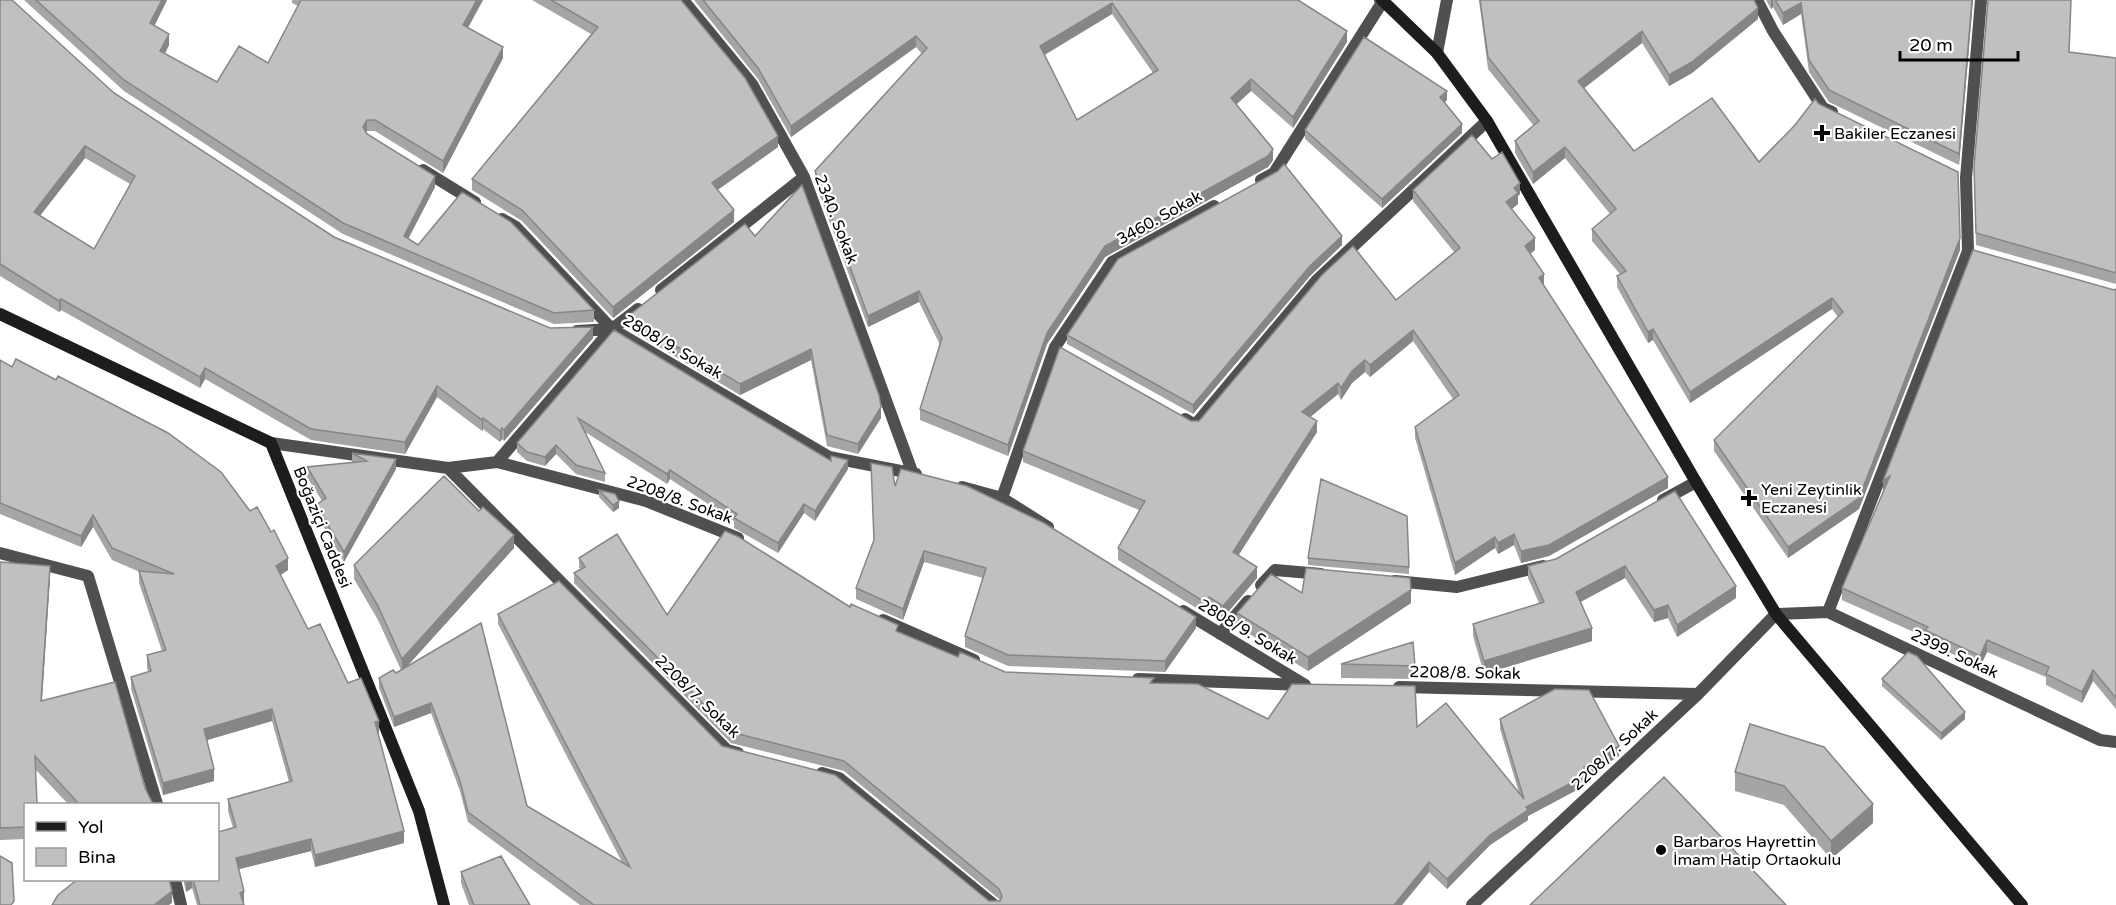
<svg xmlns="http://www.w3.org/2000/svg" width="2116" height="905" viewBox="0 0 2116 905" font-family="'Varela Round',sans-serif">
  <style>
    .lines { fill: none; stroke-linecap: round; stroke-linejoin: round }
    .street { stroke: #505050; stroke-width: 12 }
    .secondary { stroke: #1d1d1d; stroke-width: 12 }
    .wall { fill: #a5a5a5; fill-rule: evenodd }
    .shaded-wall { fill: #868686 }
    .building { fill: #c0c0c0; stroke: #868686; stroke-width: 1.5; fill-rule: evenodd }
    .poi-dot { fill: #000; stroke: #fff; stroke-width: 2 }
    .labels { text-anchor: middle; stroke-width: 4.5; stroke-linejoin: round; paint-order: stroke }
    .poi-label { font-size: 16px; fill: #000; stroke: #fff; text-anchor: start }
    .street-label { font-size: 16px; fill: #000; stroke: #fff }
  </style>
  <rect width="100%" height="100%" fill="#fff"/>
  <g class="lines">
    <path class="street" d="M683,0L752,84L804,177L913,474
      M1757,0L1773,31L1823,108L1832,112
      M1437,53L1447,0
      M423,170L475,202
      M1261,180L1274,173L1383,1L1380,0
      M502,219L516,227L612,329
      M661,290L804,177
      M577,331L612,329L829,457L916,474
      M1185,419L1195,425L1316,281L1487,121
      M271,443L448,468L497,462L646,501L738,538
      M497,462L612,329L638,309
      M448,468L727,750L738,753
      M962,487L1002,498L1048,527
      M1002,498L1055,347L1112,262L1214,206
      M1663,500L1696,482
      M0,553L88,576L157,804
      M1395,581L1457,587L1543,566
      M1261,585L1275,570L1321,574
      M1183,611L1305,685
      M1828,612L1968,251L1966,178L1981,0
      M883,620L974,660
      M1220,634L1248,601
      M1138,679L1304,685
      M1399,687L1698,694
      M822,773L839,778L994,905
      M175,880L181,905
      M1472,905L1698,694L1776,614L1828,612L2100,740L2116,742"/>
    <path class="secondary" d="M1382,0L1437,53L1487,121L1696,482L1776,614L2022,905
      M0,314L271,443L419,811L444,905"/>
  </g>
  <path class="wall" d="M0,0L114,93L334,237L550,328L593,338L504,441L502,439L500,442L483,429L482,431L437,397L405,454L311,440L205,379L200,388L61,310L59,312L0,276ZM85,158L130,184L94,249L40,216Z
    M24,0H167L154,26L169,45L165,54L217,82L268,63L298,6L292,3V0H483L467,28L503,58L443,173L375,131H367L366,132L435,187L408,239L418,245L594,310V322L554,324L343,234L124,91Z
    M532,0H681L778,147L717,190L734,222L613,318L522,221L472,190V179L591,34Z
    M694,0H1298L1347,42L1293,128L1251,91L1236,105L1273,160L1268,167L1105,257L1047,344L1008,456L920,420V409L940,345L919,302L868,327L815,182V171L922,54L916,47L791,137L758,79ZM1112,14L1153,73L1077,120L1045,55Z
    M1479,0H1754L1758,19L1692,73L1669,86L1642,43L1583,88L1634,151L1759,162L1960,250L1859,509L1788,558L1714,451V440L1838,317L1832,309L1690,403L1653,340L1648,343L1617,287V276L1620,274L1592,241V229L1610,214L1565,158L1533,184L1515,153V141L1534,126L1488,69Z
    M1766,0H1973L1959,165L1829,102L1809,72L1801,14L1783,25L1773,7L1771,9Z
    M2069,52L2116,58V284L1976,245L1974,167Z
    M1447,100L1444,103L1462,133L1382,208L1305,139V130Z
    M1278,171L1342,245L1310,276L1193,414L1067,344V335Z
    M1413,190L1520,194L1518,196V204L1512,209L1535,250L1530,254L1544,285L1668,488L1549,556L1521,563L1514,545L1498,554L1495,548L1455,575L1415,438V427L1453,399L1413,341L1370,377L1365,372L1352,383L1341,400L1338,394L1310,417L1317,432L1238,555L1257,578L1223,618L1209,609L1206,614L1118,560V548L1139,510L1023,462V451L1191,421H1199L1396,300L1454,252L1413,201Z
    M745,224L881,418L858,454L827,446L811,360L740,395L627,328V317Z
    M2116,289V709L2093,681L2082,703L2046,685V677L1987,652L1980,667L1925,641V637L1842,600V588L2114,290Z
    M614,330L831,461V456L848,469L815,521L804,513L778,553L734,528V521L670,479L667,484L585,432L605,473V482L576,474L556,454L545,466L527,461L517,452V443Z
    M0,360L288,570L280,575L308,629L348,683L379,733H378L404,843L315,867L311,851L238,869L244,905H197L192,888L186,892L183,879H218L233,828L228,811V799L289,782L272,721L207,740L214,781L163,795L131,689V677L148,672L147,667V655L162,651L139,583V571L140,572L112,560L93,527L81,547L0,514Z
    M352,453L396,469L344,562L316,514V505L322,501L307,477V467L352,463Z
    M895,486L1196,628L1165,672L1008,666L965,647V636L983,578L924,562L903,620L856,599V588Z
    M599,490L619,508L613,512L599,497Z
    M1675,491L1736,598L1677,637L1668,618L1654,622L1625,578L1581,602L1592,641L1484,674L1473,636V624L1539,603L1528,578V566L1556,559Z
    M514,548L406,667L527,806L622,862L498,624V614L722,746L989,901L1000,900L999,899L844,771L731,743L574,583V573L581,569L579,568V558L667,615L850,607L898,632L958,657L1005,672L1154,683L1268,719L1417,727L1519,793L1500,729V719L1619,756L1588,775V784L1528,816V820L1490,845L1447,889L1429,872L1402,905H580L468,822L460,791L431,713L394,727L379,688V678L396,673L401,670L378,620L354,579V565Z
    M1308,558L1409,567V574L1308,565Z
    M0,562L50,577L42,701L145,788L153,804H68L35,769L26,804V839L0,840Z
    M1302,593L1411,603L1308,671L1237,626V613Z
    M1341,664L1415,666V679L1341,678Z
    M1882,679L1965,719L1941,740L1882,686Z
    M1750,724L1873,823L1831,859L1784,805L1735,791V772Z
    M461,872L530,905H469L461,883Z"/>
  <path class="shaded-wall" d="M162,0H167L150,35V23Z
    M477,0H483L463,37V25Z
    M1771,0H1773V7L1771,9Z
    M1972,0H1973L1959,165V154Z
    M1112,3V14L1040,57V46Z
    M1801,3V14L1783,25V13Z
    M1758,8V19L1692,73L1669,86V75Z
    M1347,31V42L1293,128V117Z
    M1642,31V43L1578,93V81Z
    M169,34V45L160,62V51Z
    M916,36V47L791,137V126Z
    M503,47V58L443,173V161Z
    M1251,79V91L1231,109V98Z
    M1447,91V100L1440,107V97Z
    M367,120V131L363,138V127Z
    M1462,124V133L1382,208V199Z
    M778,136V147L712,194V183Z
    M85,146V158L34,223V212Z
    M1565,147V158L1533,184V172Z
    M1273,149V160L1268,167L1105,257L1047,344L1008,456V445L1047,333L1105,246Z
    M435,176V187L404,247V236Z
    M1520,183V194L1518,196V204L1506,213V202L1514,188Z
    M734,210V222L613,318V307Z
    M1342,236V245L1310,276L1193,414V405L1310,266Z
    M1535,238V250L1525,258V246Z
    M1960,238V250L1859,509L1788,558V547Z
    M1544,274V285L1539,278Z
    M919,291V302L868,327V316Z
    M1832,298V309L1690,403V392Z
    M61,299V310L59,312V301Z
    M593,327V338L504,441V430Z
    M1653,329V340L1648,343V332Z
    M1413,330V341L1370,377V365Z
    M811,349V360L740,395V384Z
    M1365,360V372L1352,383L1341,400V388L1352,371Z
    M205,368V379L200,388V377Z
    M1338,383V394L1302,424V412Z
    M437,386V397L405,454V442Z
    M881,407V418L858,454V444Z
    M483,418V429L482,431V420Z
    M1317,421V432L1233,564V552Z
    M502,428V439L500,442V431Z
    M556,445V454L545,466V457Z
    M396,459V469L344,562V552Z
    M848,460V469L815,521V511Z
    M670,470V479L667,484V474Z
    M1890,476L1883,492V481Z
    M1668,477V488L1549,556L1521,563V551Z
    M619,501V508L613,512V505Z
    M804,504V513L778,553V543Z
    M93,515V527L81,547V536Z
    M1514,534V545L1498,554V543Z
    M514,535V548L402,672V659Z
    M1495,537V548L1455,575V563Z
    M924,551V562L903,620V609Z
    M288,558V570L276,578V566Z
    M50,566V577L41,713V701Z
    M1625,566V578L1576,604V592Z
    M1257,567V578L1223,618V606Z
    M1736,586V598L1677,637V625Z
    M1411,590V603L1308,671V657Z
    M1209,597V609L1206,614V603Z
    M1668,605V618L1654,622V610Z
    M1196,617V628L1165,672V661Z
    M1592,628V641L1484,674V661Z
    M1987,640V652L1980,667V656Z
    M2093,670V681L2082,703V692Z
    M431,703V713L394,727V717Z
    M272,709V721L204,741V729Z
    M1965,712V719L1941,740V733Z
    M379,721V733L375,734V722Z
    M1619,746V756L1588,775V784L1528,816V820L1490,845L1447,889V879L1490,835L1526,807L1584,767Z
    M214,769V781L163,795V783Z
    M1873,804V823L1831,859V841Z
    M404,831V843L315,867V855Z
    M311,839V851L236,870V858Z
    M1429,862V872L1402,905H1394Z
    M192,879V888L186,892V880Z
    M172,891V903L169,905H154Z
    M244,891V903L240,905V893Z"/>
  <path class="building" d="M0,0H12L114,93L334,237L550,328L593,327L504,430L502,428L500,431L483,418L482,420L437,386L405,442L311,429L205,368L200,377L61,299L59,301L0,264ZM85,146L135,176L94,249L34,212Z
    M36,0H162L150,23L169,34L160,51L217,82L239,46L268,63L301,0H477L463,25L503,47L443,161L375,120H367L363,127L367,134L435,176L404,236L418,245L462,192L511,222L594,310L554,313L343,223L124,80Z
    M551,0H681L745,78L778,136L712,183L734,210L613,307L522,210L472,179L598,27Z
    M703,0H1298L1347,31L1293,117L1251,79L1231,98L1273,149L1268,156L1105,246L1047,333L1008,445L920,409L942,338L919,291L868,316L815,171L927,48L916,36L791,126L758,68ZM1112,3L1158,70L1077,120L1040,46Z
    M1480,0H1754L1758,8L1692,62L1669,75L1642,31L1578,81L1634,151L1712,98L1759,162L1795,125L1815,99L1819,104L1958,172L1960,238L1859,498L1788,547L1714,440L1843,312L1832,298L1690,392L1653,329L1648,332L1617,276L1626,271L1592,229L1616,209L1565,147L1533,172L1515,141L1539,121L1488,57Z
    M1775,0H1972L1959,154L1829,90L1809,60L1801,3L1783,13Z
    M1988,0H2071L2069,52L2116,58V273L1976,233L1974,167Z
    M1364,37L1447,91L1440,97L1462,124L1382,199L1305,130Z
    M1472,135L1492,159L1502,152L1520,183L1514,188L1518,193L1506,202L1535,238L1525,246L1544,274L1539,278L1668,477L1549,545L1521,551L1514,534L1498,543L1495,537L1455,563L1415,427L1459,395L1413,330L1370,365L1365,360L1352,371L1341,388L1338,383L1302,412L1317,421L1233,552L1257,567L1223,606L1209,597L1206,603L1118,548L1145,501L1023,451L1060,347L1191,421H1199L1322,275L1353,246L1396,300L1460,248L1413,190Z
    M1284,164L1342,236L1310,266L1193,405L1067,335L1118,259L1278,171Z
    M802,185L879,395L881,407L858,444L827,435L811,349L740,384L627,317L745,224L755,236Z
    M1973,250L2114,290L2116,289V698L2093,670L2082,692L2046,674L2049,667L1987,640L1980,656L1925,630L1928,627L1842,588L1890,476L1883,481Z
    M614,330L831,461V456L848,460L815,511L804,504L778,543L734,518L737,514L670,470L667,474L578,418L605,473L576,465L556,445L545,457L527,452L517,443Z
    M16,359L56,380L58,376L168,433L221,472L250,511L257,507L271,532L274,530L288,558L276,566L308,629L320,624L348,683L361,678L379,721L375,722L404,831L315,855L311,839L236,858L244,891L240,893L244,905H200L193,879H218V832L236,827L228,799L292,781L272,709L204,729L214,769L163,783L131,677L151,671L147,655L166,650L139,571L174,574L112,548L93,515L81,536L0,503V360L12,367Z
    M352,453L396,459L344,552L316,505L326,498L307,467L367,461Z
    M871,463L892,467L895,486L901,469L967,486L1044,523L1196,617L1165,661L1008,655L965,636L986,568L924,551L903,609L856,588L874,540Z
    M444,476L479,511L483,507L514,535L402,659L378,606L354,565Z
    M1321,479L1407,516L1409,567L1308,558Z
    M599,490L615,494L619,501L613,505Z
    M1675,491L1736,586L1677,625L1668,605L1654,610L1625,566L1576,592L1592,628L1484,661L1473,624L1544,602L1528,566L1556,559Z
    M725,531L739,537L850,607L851,604L898,625L896,631L958,657L960,652L1005,672L1154,678L1150,683L1198,684L1268,719L1292,684L1415,686L1417,727L1446,703L1524,799L1500,719L1555,689L1589,690L1619,746L1584,767L1588,774L1526,807L1528,810L1490,835L1447,879L1429,862L1394,905H594L468,812L460,781L431,703L394,717L379,678L393,670L396,673L481,623L527,806L630,867L498,614L559,581L722,746L835,775L989,901H1000L1002,896L999,889L844,761L731,732L574,573L585,567L579,558L617,534L667,615Z
    M0,562L50,566L41,701L115,682L145,788L153,804H79L35,756L37,804H26V827L0,828Z
    M1306,568L1410,578L1411,590L1308,657L1237,613L1271,574L1302,593Z
    M1413,642L1415,666L1341,664Z
    M1908,652L1917,656L1965,712L1941,733L1882,679Z
    M1750,724L1824,747L1873,804L1831,841L1784,786L1735,772Z
    M1664,777L1786,905H1530Z
    M0,856L12,863L14,901L11,905H0Z
    M501,856L530,905H474L461,872Z
    M78,879H169L172,891L154,905H52L58,895Z"/>
  <g class="poi-dot">
    <path d="M1819 124h6v6h6v6h-6v6h-6v-6h-6v-6h6z"/>
    <path d="M1746 489h6v6h6v6h-6v6h-6v-6h-6v-6h6z"/>
    <circle cx="1661" cy="850" r="6"/>
  </g>
  <g class="labels">
    <g class="poi-label">
      <text x="1834" y="139">Bakiler Eczanesi</text>
      <text x="1761" y="495">Yeni Zeytinlik<tspan x="1761" dy="18">Eczanesi</tspan></text>
      <text x="1673" y="847">Barbaros Hayrettin<tspan x="1673" dy="18">İmam Hatip Ortaokulu</tspan></text>
    </g>
    <g class="street-label">
      <text transform="translate(1159 217) rotate(-29)" y="6">3460. Sokak</text>
      <text transform="translate(837 219) rotate(69)" y="6">2340. Sokak</text>
      <text transform="translate(673 346) rotate(30)" y="6">2808/9. Sokak</text>
      <text transform="translate(680 499) rotate(20)" y="6">2208/8. Sokak</text>
      <text transform="translate(323 527) rotate(68)" y="6">Boğaziçi Caddesi</text>
      <text transform="translate(1248 631) rotate(31)" y="6">2808/9. Sokak</text>
      <text transform="translate(1955 653) rotate(25)" y="6">2399. Sokak</text>
      <text transform="translate(1465 672) rotate(1)" y="6">2208/8. Sokak</text>
      <text transform="translate(698 696) rotate(44)" y="6">2208/7. Sokak</text>
      <text transform="translate(1614 749) rotate(-43)" y="6">2208/7. Sokak</text>
    </g>
  </g>
  <rect x="24" y="803" width="195" height="78" fill="#ffffff" stroke="#999999" stroke-width="1.5"/>
  <rect x="36" y="822" width="30" height="9" fill="#1d1d1d" stroke="#999999" stroke-width="1.5"/>
  <text x="78" y="833" font-size="18" fill="#000000">Yol</text>
  <rect x="36" y="848" width="30" height="18" fill="#c0c0c0" stroke="#999999" stroke-width="1.5"/>
  <text x="78" y="863" font-size="18" fill="#000000">Bina</text>
  <path d="M1900 51v9h118v-9" fill="none" stroke="#000000" stroke-width="3"/>
  <text x="1909" y="51" font-size="18" fill="#000000" stroke="#ffffff" stroke-width="4.5" paint-order="stroke">20 m</text>
</svg>
